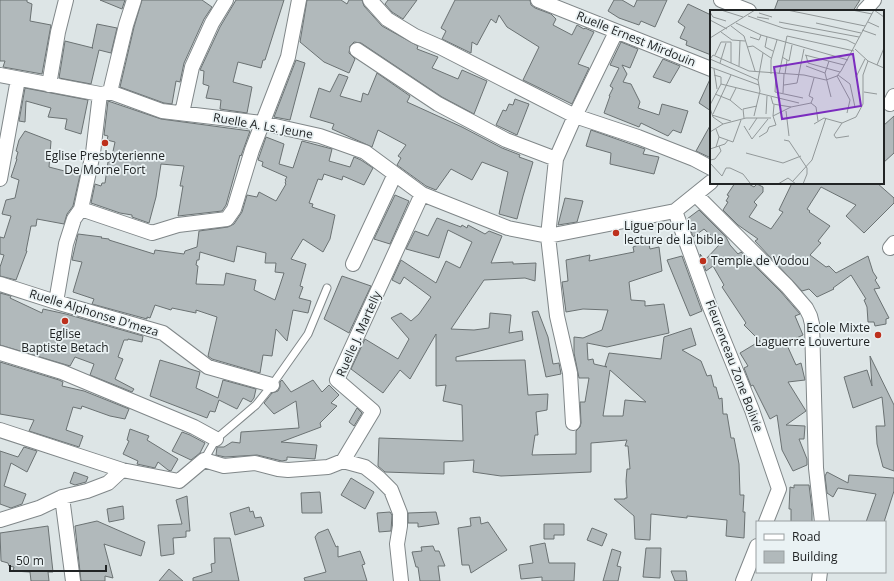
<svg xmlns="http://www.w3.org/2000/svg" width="894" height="581" viewBox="0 0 894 581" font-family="'Open Sans',sans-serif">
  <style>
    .building { fill: #b1b9bb; stroke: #6b7273; fill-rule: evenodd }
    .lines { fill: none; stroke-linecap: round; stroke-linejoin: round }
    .service-casing { stroke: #808789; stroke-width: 9 }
    .minor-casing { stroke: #808789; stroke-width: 16 }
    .service { stroke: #fff; stroke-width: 7 }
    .minor { stroke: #fff; stroke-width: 14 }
    .poi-dot { fill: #bd301c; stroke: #eaf2f4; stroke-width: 1.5 }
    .labels { text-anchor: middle; stroke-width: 3.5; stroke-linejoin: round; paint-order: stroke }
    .street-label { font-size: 12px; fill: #212425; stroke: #eaf2f4 }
    .poi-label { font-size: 12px; fill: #212425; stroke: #eaf2f4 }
    .inset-road { fill: none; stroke: #929899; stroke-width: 1 }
    .view { fill: #7b2cbf; fill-opacity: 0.15; stroke: #7b2cbf; stroke-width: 2 }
    .inset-edge { fill: none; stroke: #212425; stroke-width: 2 }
  </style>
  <rect width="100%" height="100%" fill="#dde5e6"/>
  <path class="building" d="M0,0H27V2L32,4L30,21L51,25L42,74L3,67L5,61H0Z
    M100,0H125L122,9Z
    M142,0H202L212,7L204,19L184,63L180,82L176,81L172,104L164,103L120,87L134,27Z
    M236,0H284L265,60H263L261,68L238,62L233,82L252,87L247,113L220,109L221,100L206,98L209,86L203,84L204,71L200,70L220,27Z
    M307,0H341L347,4L349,0H362L364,6L382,26L418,46L417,49L438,57L432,68L458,79L462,70L487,81L474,114L442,97L361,43L354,42L350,46L349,53L355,59L349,73L324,62L300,42Z
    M388,0H417L403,19L392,12L385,4Z
    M455,0H530L531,5L535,8L551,14L556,19L553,25L572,35L577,25L584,29L585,28L594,32L578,64L589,68L572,104L523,80L539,47L507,27L499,15L496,23L491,19L477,45L472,42L471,53L442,39L446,31L441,28Z
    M614,0H622L634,7L637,0H667L655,27L641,21L639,25L619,18L608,11Z
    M778,0H860L853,11H774Z
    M688,4L711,15V55L686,45L687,41L680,38L685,27L678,22Z
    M97,24L117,28L111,53L99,50L91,84L59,78L65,41L93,48H92Z
    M621,42L638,49L630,68L622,65L627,74L623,82L631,84L640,102L638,108L659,115L662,104L688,111L681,133L673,130L668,136L641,123L639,127L604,113L610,96H609L613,88L610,86L619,68L610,65Z
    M663,59L680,66L670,83L653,77Z
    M296,60L305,63L290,120L274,117Z
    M377,73L410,96L407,102L462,127L502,148L520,155L519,157L533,162L523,196L517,219L499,214L508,172L482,162L472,180L451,169L436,190L426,186L397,165L401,158L398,156L406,145L378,130L372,147L332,129L334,124L310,117L319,88L330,92L339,74L348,77L340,96L361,102L363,93L368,95Z
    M711,77V111L699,103Z
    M25,88L88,100L81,134L65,129L67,119L48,117L51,108L26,101L25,122L19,121Z
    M515,99L529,104L517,135L496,125L503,110L506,111L509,104L513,105Z
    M108,101L161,119L250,131L241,156L240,155L226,205L222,211L178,216L183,186H180L184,166L161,164L156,197L149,223L132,217V215L120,213L91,203L95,184L101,186L102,183H105L108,162L111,161L115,142L107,140L108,136L104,135Z
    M894,116V153L883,163V126Z
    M711,124V158L696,151Z
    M591,130L645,149L643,154L659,157L654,174L610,164L611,153L586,146Z
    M25,131L51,141L49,167L80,175L73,206L67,214L64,224L37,219L36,226H31L26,251H27L16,280L0,276V267L4,255L0,254V237L4,238L11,216L2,214L6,200L15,198L19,180L11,177L17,159H16L18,152L16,151L19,140Z
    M266,137L284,144L279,164L293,168L302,141L332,149L329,161L350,167L354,157L361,160L373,168L364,185L343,176L342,180L324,174L322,180L318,179L309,203L313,204L312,207L335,215L330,239L323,252L303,239L291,259L306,264L300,286L303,287L299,298L311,301L308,313L293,310L287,341L276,329L272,356L263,355L260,373L212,359L208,356L217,317L196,310V313L172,308L171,310L155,305L150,318L147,317V319L92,304L94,299L73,292L82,262L72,260L78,234L102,237L101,238L109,239V240L154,254L155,250L184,254L185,251L197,247L199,231L228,227L234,224L242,212L247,195L257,197L259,192L276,201L286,184L285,183L286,181L285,180L287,177L262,166L263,162L258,160ZM237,246L266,253L265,263H276L275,272L284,273L275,300L254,290L256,280L226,273L224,285L196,284L198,266L196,265L197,260H199L200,252L234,262Z
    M735,183H747L754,187L757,184L763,187V192L754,202L757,205L749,217L771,229L783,212L779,210L792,183H877L894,198V203L864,233L846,216L856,205L821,187L807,209L810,211L809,212L830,226L818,241L821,243L810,255L826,267L829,266L836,273L868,256L873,272L877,278L875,280L880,288L874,289L889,318L886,319V324L875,326L874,322H868L867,307L864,300L866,299L851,275L833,288L834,289L817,297L809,289L802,291L755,241L758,239L738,225L723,210L728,202L726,201L729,196L727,195Z
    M395,195L409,201L390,244L374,239Z
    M565,198L583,201L577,222L558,225Z
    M699,210L726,237L730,245L738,254L741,252L781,292L800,314L795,316L803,335L786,343L796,365L801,363L805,380L788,382L806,411L786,425L805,426L804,439H799L807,459V465L793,471L782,450L777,415L770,419L753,385L751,386L744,368L748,366L740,353L760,341L744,325L746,323L722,287L724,285L713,266L706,271L700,254L705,260L720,244L704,229L693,237L687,219Z
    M437,218L461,227L462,225L467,228L468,225L485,234L489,231L502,236L491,263L513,262V264L536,263L535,281L525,278L484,280L451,329L474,330L489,328L490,313L511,315L509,333L522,331L523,340L456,357V361L525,360L528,395L548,394L547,410L536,412L538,435H535L532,455L576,454V431L580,427L581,423L580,402H585L589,378H579L574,353V337L583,338L602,330L608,310L583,309L566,312L562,282L568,281L566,260L590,255L589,261L634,252L633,247L648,241L650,249L659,247L662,271L629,282L631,300L645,301V306L664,304L669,333L607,347L587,343L588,360L593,359L594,364L607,367L605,366L609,353L661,359L664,337L691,328L696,345L682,350L701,361L707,376L711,375L714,387H716L719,399L722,398L723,414H727L731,438H734L739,464L740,495H744L743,512H745L744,538L726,536L727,520L687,516V518L651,514L650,540L635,539L634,516L614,499H625V498H627L626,481L627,469H630L628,446H625L627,440L591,443V472L501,476L473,472L474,460L444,462V474L385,472L378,466L379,438L463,441L462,405L443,401L446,385L436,386V334L410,379L400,370L383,393L351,369L365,339L398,359L409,339L391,318L401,313L411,321L419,314L431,297L404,277L400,284L392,280L401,260L436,283L446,261L460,268L472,242L448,230L439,258L406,249L415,231L428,236ZM610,370L646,402L625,400L623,416H603Z
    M682,256L702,311L690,316L667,260Z
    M342,276L371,286L349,333L324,319Z
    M0,293L11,296L10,298L42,313L43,309L66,314L143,336L142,342L128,339V340H124L118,357L123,359L115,379L134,389L132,392L90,375L94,364L75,357L70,366L0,345Z
    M538,311L548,337L553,364L559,363L561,374L546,377L532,312Z
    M870,356L894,405V471L883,467L877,444L876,426H885L882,397L853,408L844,377L867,370L872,386Z
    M160,360L200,372L196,388L218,398L223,380L256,389L254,398L251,402L243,398L237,409L219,400L215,412L210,411L207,418L150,396Z
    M0,362L59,380L63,382L62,386L84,391L129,409L125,419L110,416L82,406L81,409L73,407L66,430L83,436L79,447L29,431L34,420L0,414Z
    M282,380L291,392L313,380L322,392L329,385L339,395L331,403L337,406L320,423L321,427L281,442L317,445L315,459L287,457V460L282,461L257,455L225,457L216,455L217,447H224L232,442L240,443L241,432L299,428L296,401L274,414L264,403L272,393L278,391L280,387V382Z
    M357,408L362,413L354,426L349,422Z
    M130,429L149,436L147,440L178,459L171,471L168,470L158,462L155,468L137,464L138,461L123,454L129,441L127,440Z
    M182,432L190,435L205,443L200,453L191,460L172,451Z
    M24,447L37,451L27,472L11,463L4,486L26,494L22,504L11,508L0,504V451L18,457Z
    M74,472L88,477L86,482L75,485L70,483Z
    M827,472L848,483L849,475L894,478V491L884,522H866L876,494L838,488L833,497L827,493L825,476Z
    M351,478L374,492L365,509L341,495Z
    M794,485H809L812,509V522H791V509H789L790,487L794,488Z
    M320,492L322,513H302L301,493Z
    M187,496L190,531H186V537L173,538L174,554L161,556L158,525L182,524L176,500Z
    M123,506L124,519L109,522L107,509Z
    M249,507L250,512L253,511L255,518L261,517L264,526L235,535L230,513Z
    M390,512L392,515L391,531L379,532L377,513Z
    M436,512L439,524L418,527V523H408V513Z
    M480,517L481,524L488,522L507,550L471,573L469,565H462L458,528L471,526L470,518Z
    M97,521L145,542L141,556L104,544L113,578L105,576V581H81L75,526Z
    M544,524H564V535H554V539H544Z
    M48,526L53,572H48L49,581H31L30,572L13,571L14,567L9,566L8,563L1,561L0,533Z
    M592,528L607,534L602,546L587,540Z
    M328,529L336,547L338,546V557L360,551L365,564L362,565L367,581H305L304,578L326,572L315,537L318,533Z
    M214,538H230L239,581H193V578L212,572L211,564L215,563Z
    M545,543L549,563H575L574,581H542V577L521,579L519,565L533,563L530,546Z
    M433,546L435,551H439L445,566H438L440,581H420L418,567H416L412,552L422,551L421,547Z
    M646,548H661L660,578L643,577Z
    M612,549L621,552L617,566L621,567L618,581H603Z
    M169,569L183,581H159Z
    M671,571H686L687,581H675Z"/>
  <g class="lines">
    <defs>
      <path id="service" d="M204,460L216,439L256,405L272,385L308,334L327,288"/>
      <path id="minor" d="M370,0L387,19L415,36L440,47L575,116L638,137L694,159L711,168
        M538,0L711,69
        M721,0L749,11
        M864,11L874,0
        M357,50L438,104L506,140L556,159
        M0,75L100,94L110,92L162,111L262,123L320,136L365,152L422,194L508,228L548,236L675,211L711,182
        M49,85L58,32L66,0
        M110,92L126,25L134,0
        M890,104L894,96
        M182,113L192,67L212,23L226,0
        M0,179L18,79
        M696,195L787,286L806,308L810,316L812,324L816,468L822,522
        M81,209L152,233L178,225L227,219L234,209L252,150L288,57L299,0
        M675,211L710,307L752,410L779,489L766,522
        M890,248L894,243
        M353,264L395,174
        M0,284L56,302L163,333L208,367L272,385
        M56,302L66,244L74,219L81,209L93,153L100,94
        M0,353L62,372L194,427L216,439
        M573,423L570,373L557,316L548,236L556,159L575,116L616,32
        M0,430L122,470
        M343,461L365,467L379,478L391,490L400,513V526L397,544L401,581
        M62,497L73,581
        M0,520L39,508L62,497L87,491L108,483L122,470L179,481L204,460L224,466L255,463L278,469L288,470L328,467L343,461L373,411L337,380L422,194
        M819,580L820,572
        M743,581L757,546"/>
    </defs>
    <use href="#service" class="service-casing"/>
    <use href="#minor" class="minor-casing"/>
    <use href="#service" class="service"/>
    <use href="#minor" class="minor"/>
  </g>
  <g class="poi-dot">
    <circle cx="105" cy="143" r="4"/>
    <circle cx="616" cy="233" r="4"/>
    <circle cx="703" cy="261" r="4"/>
    <circle cx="65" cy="321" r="4"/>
    <circle cx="878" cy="335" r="4"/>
  </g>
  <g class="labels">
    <g class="street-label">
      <text transform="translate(636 39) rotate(22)" y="4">Ruelle Ernest Mirdouin</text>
      <text transform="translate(263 126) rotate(10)" y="4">Ruelle A. Ls. Jeune</text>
      <text transform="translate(94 313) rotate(17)" y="4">Ruelle Alphonse D'meza</text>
      <text transform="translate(359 334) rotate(-66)" y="4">Ruelle J. Martelly</text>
      <text transform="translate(734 366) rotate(69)" y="4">Fleurenceau Zone Bolivie</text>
    </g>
    <g class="poi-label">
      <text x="105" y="160">Eglise Presbyterienne<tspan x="105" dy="14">De Morne Fort</tspan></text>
      <text x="624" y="230" text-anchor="start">Ligue pour la<tspan x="624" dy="14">lecture de la bible</tspan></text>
      <text x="711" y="265" text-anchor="start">Temple de Vodou</text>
      <text x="870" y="332" text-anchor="end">Ecole Mixte<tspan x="870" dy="14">Laguerre Louverture</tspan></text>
      <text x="65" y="338">Eglise<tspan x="65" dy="14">Baptiste Betach</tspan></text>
    </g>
  </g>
  <g transform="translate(710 10)">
    <rect width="174" height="174" fill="#dde5e6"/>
    <path class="inset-road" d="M11,0L33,7M77,0L155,16M142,0L162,4M164,0L174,7M0,2L3,7L16,11M49,3L62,7M38,6L73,18L137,30L145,34M47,7L59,9M0,10L17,19M69,12L149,27M158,12L169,17M26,13L51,25L138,50M106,13L151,23M21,16L34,26L45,61M152,20L166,25M11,22L22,30L35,31M40,27L49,30L51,25M57,27L55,37L63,41M0,28L45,0M37,37L43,36L61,48M145,39L158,51L174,58M5,45L11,32H21M95,45L134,55M96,45L98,53L130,62M72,47L79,51L82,35M0,49L3,45L39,61L94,65L116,70L127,66L131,61L164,0M0,49L48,70M119,51L115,63L121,87M10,53L16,33M21,53V32M167,55L174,38M29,56L30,31M96,56L115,63M0,57L49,75M4,59L7,79M61,64V50L67,30M66,64L65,82L93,88M69,64L77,26L144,41M75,64L77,50M4,65L11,67V74M128,65L140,74L145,97M127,66L140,90L137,103M146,67L155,49M74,75L87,73L94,39M154,82L167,84M73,83L74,64M5,84L20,90L26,78M61,87L63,94L81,97M20,90L32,100M101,93L106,97L108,111M0,95L11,74L89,93M0,98L3,107L13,114M76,101L79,126M3,104L21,65M56,104L57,86M2,105L21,111M44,106L50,81L48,70L53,43M63,106L81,97L101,93L103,88L99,86L104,68M34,108L33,99L47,96M104,114L114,108L132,113M34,116L42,129L58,109M6,119L9,127L6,137M39,120L47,108M0,122L13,114L36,108H61M139,126L126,128L124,125L132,113L146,107L153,94V65L158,51M9,127L23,132L31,110M49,127L57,122L59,117L66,115L63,106L64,95M74,130L79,131L97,158V164L93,174M0,139L15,134L18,130M36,143L73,153L91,146M0,150L5,149L11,141L9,136M0,153L12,166L16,158H20L33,164L40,173M83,171L102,150L116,108M30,174H61M68,174L78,168L86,174"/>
    <path class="view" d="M143,44L151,96L72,109L64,57Z"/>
    <rect width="174" height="174" class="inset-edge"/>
  </g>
  <rect x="756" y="521" width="130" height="52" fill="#eaf2f4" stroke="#9aa0a1"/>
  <rect x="764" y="534" width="20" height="6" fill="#ffffff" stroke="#9aa0a1"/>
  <text x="792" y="541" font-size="12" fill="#212425">Road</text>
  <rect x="764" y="551" width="20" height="12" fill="#b1b9bb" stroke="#9aa0a1"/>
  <text x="792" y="561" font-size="12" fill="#212425">Building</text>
  <path d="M10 565v6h96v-6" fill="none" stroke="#212425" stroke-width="2"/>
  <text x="16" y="565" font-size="12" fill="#212425" stroke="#eaf2f4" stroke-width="3" paint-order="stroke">50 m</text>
</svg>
